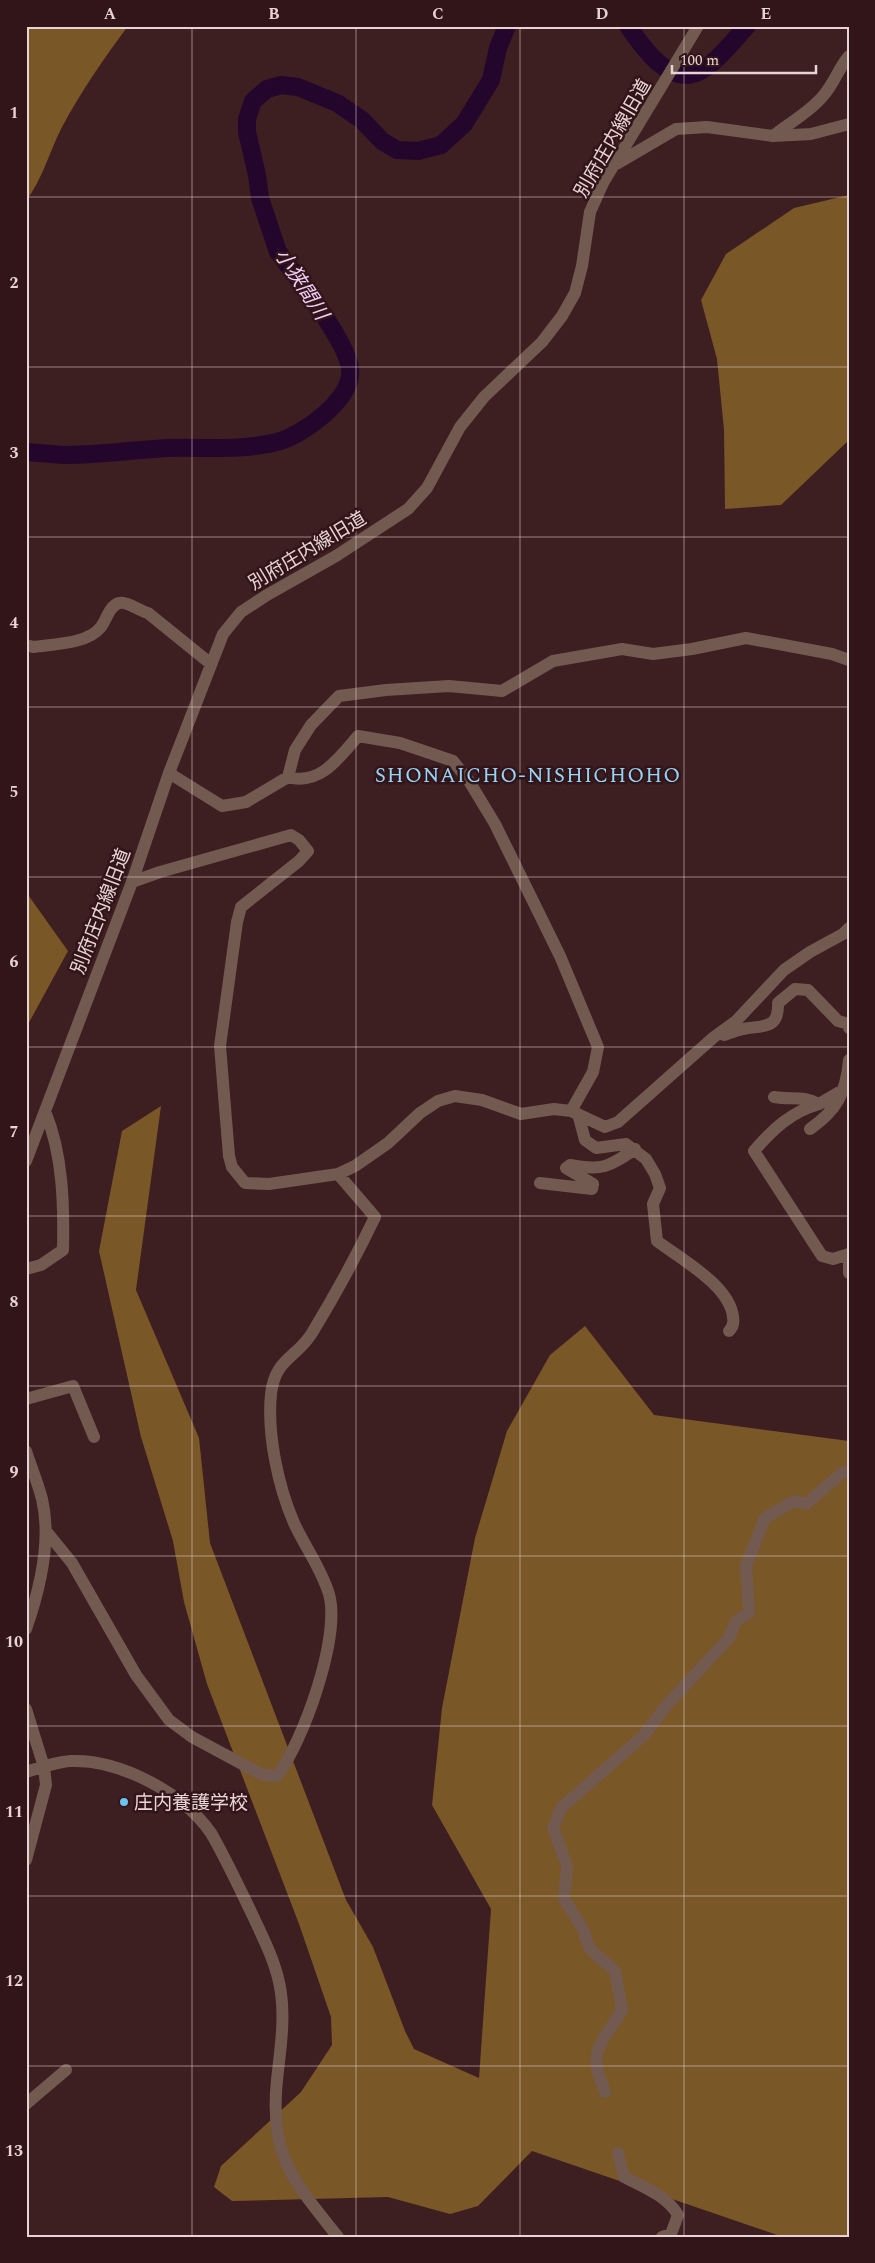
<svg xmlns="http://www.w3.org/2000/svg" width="875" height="2263" viewBox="0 0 875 2263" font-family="Spectral,'Noto Sans JP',serif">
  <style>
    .forest { fill: #7a5727 }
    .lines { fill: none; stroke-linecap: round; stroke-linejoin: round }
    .river { stroke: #24062d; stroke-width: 18 }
    .minor { stroke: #725a50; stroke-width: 12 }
    .grid { fill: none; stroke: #e9d4d5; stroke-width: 1; stroke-opacity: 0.55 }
    .poi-dot { fill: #6ac3f1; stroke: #321518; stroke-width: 2 }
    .labels { text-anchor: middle; stroke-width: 5; stroke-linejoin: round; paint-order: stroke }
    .street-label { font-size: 19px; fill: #e9d4d5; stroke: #321518 }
    .poi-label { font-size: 19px; fill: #e9d4d5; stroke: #321518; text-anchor: start }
    .water-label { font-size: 20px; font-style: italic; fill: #efcff8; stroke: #321518 }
    .quarter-label { font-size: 21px; letter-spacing: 1px; fill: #95d4f7; stroke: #321518 }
    .neatline { fill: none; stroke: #e9d4d5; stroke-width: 2 }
    .grid-label { font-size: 16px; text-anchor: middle; font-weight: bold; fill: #e9d4d5 }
  </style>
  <rect width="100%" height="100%" fill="#3d1e21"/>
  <path class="forest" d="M26,26H128C104,58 80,93 61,129C49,153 42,180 26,201Z
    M849,195V440L781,505L725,509L724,430L717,359L701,300L726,254L794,208Z
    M26,892L68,951L26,1028Z
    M161,1106L136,1290L199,1438L210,1543L346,1900L373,1947L405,2031L414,2049L479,2078L491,1909L432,1805L442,1708L475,1538L507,1431L550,1355L585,1326L654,1415L849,1441V2237H783L532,2151L478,2206L450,2214L388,2197L232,2201L214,2187L221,2166L301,2092L332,2045L331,2017L299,1924L207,1684L184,1602L173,1541L141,1437L99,1251L122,1131Z"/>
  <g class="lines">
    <path class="river" d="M628,26C642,46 667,84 696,73C713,67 734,40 747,26
      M26,452C39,453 52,454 64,455C98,455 133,450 167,448C202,447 242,451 277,442C303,435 354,399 350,368C346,340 297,277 278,252L260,198L257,175L247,132V119L253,101L267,89L281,85L298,87L337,103L362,120L382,141L397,150L418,151L441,145L464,124L491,80L498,48L507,26"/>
    <path class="minor" d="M773,136L811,134L849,124
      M618,163L676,129L707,127L773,136C789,123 810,112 823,96C834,84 838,69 849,56
      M26,645L33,647C53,644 87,644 100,628C107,620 108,607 119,603C127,601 140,611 148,613L211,664
      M169,773L222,806L246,802L288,777C320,786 339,758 358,736L400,743L453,761L469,781L495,824L560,956L598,1047L593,1072L571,1111
      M288,777L295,750L311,725L339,696L386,690L449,686L502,691L553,661L622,649L653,654L692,649L746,638L832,654L849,660
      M132,882L160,872L291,835L299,840L308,851L299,861L241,907L237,922L220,1046L229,1156L232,1167L245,1183L269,1184L338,1174L355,1166L388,1143L420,1113L438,1101L455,1096L482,1100L521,1114L554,1109L571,1111L605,1127L618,1122L714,1037L736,1021L784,970L810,952L843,934L849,928
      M724,1035C730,1033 737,1030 743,1029C763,1025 779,1030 778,1003L795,989L808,990L838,1021L849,1024V1028
      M774,1097C793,1100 802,1095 819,1104L843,1090
      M819,1104C791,1112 773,1129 754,1151L822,1256L833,1259L849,1254
      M578,1114L585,1140L596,1148L626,1144L646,1159L655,1174L660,1188L653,1204L657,1241C681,1259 730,1286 733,1317C734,1322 733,1327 729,1331
      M810,1129C837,1110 846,1093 849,1060
      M26,1161L132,882L169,773L223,634L241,612L267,595L336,556L408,509L427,488L460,427L484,397L542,342L562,316L575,293L582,266L590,212L603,183L698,26
      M540,1183L592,1189L593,1184L566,1168L570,1165C602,1171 609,1167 635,1149
      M849,1264V1273
      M26,1269L41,1265L63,1250C64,1204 63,1155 45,1111
      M26,1399L73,1386L94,1437
      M26,1451C31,1467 38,1483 42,1499C52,1541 40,1589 26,1629
      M46,1531L72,1563L136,1675L169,1720L192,1737L261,1774L277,1776C303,1742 341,1637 329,1594C321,1568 305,1547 294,1523C278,1486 267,1434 271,1394C275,1358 297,1358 312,1333C335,1295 356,1257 375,1217L338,1174
      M26,1709L44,1767L46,1785L26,1860
      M26,1772C41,1767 56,1762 71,1761C120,1759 183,1793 211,1833C226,1859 239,1887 252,1914C264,1940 277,1964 281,1993C285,2022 280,2051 277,2080C269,2157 293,2180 338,2237
      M605,2092C587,2050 600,2046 622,2010L615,1971L589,1948L583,1929L564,1899L567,1866L553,1828L561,1808L644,1735L666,1706L729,1638L736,1621L749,1613L746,1566L765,1518L794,1501L806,1504L843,1472L849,1471
      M26,2104L66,2070
      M618,2153L624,2177C644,2187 667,2196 678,2215L671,2234L662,2237"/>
  </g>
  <path class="grid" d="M192,26V2237M356,26V2237M520,26V2237M684,26V2237M26,197H849M26,367H849M26,537H849M26,707H849M26,877H849M26,1047H849M26,1216H849M26,1386H849M26,1556H849M26,1726H849M26,1896H849M26,2066H849"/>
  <circle class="poi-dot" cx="124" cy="1802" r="5"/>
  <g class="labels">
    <g class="street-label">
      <text transform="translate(612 138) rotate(-60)" y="7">別府庄内線旧道</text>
      <text transform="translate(307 550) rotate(-31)" y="7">別府庄内線旧道</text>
      <text transform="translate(100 911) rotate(-69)" y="7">別府庄内線旧道</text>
    </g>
    <g class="poi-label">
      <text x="134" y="1809">庄内養護学校</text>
    </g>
    <g class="water-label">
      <text transform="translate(302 284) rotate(57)" y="7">小狭間川</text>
    </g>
    <g class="quarter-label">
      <text x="528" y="782">SHONAICHO-NISHICHOHO</text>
    </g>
  </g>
  <rect width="875" height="2263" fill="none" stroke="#321518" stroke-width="55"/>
  <path d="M672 65v8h144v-8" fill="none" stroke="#e9d4d5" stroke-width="2.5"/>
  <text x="680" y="65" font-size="15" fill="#e9d4d5" stroke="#321518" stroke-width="4" paint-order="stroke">100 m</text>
  <rect x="28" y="28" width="820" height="2208" class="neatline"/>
  <g class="grid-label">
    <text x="110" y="19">A</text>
    <text x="274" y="19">B</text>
    <text x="438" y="19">C</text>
    <text x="602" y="19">D</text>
    <text x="766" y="19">E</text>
    <text x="14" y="118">1</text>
    <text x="14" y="288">2</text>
    <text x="14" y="458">3</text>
    <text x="14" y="628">4</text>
    <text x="14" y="797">5</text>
    <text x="14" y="967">6</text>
    <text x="14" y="1137">7</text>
    <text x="14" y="1307">8</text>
    <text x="14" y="1477">9</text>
    <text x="14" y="1647">10</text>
    <text x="14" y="1817">11</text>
    <text x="14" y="1986">12</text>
    <text x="14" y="2156">13</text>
  </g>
</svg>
